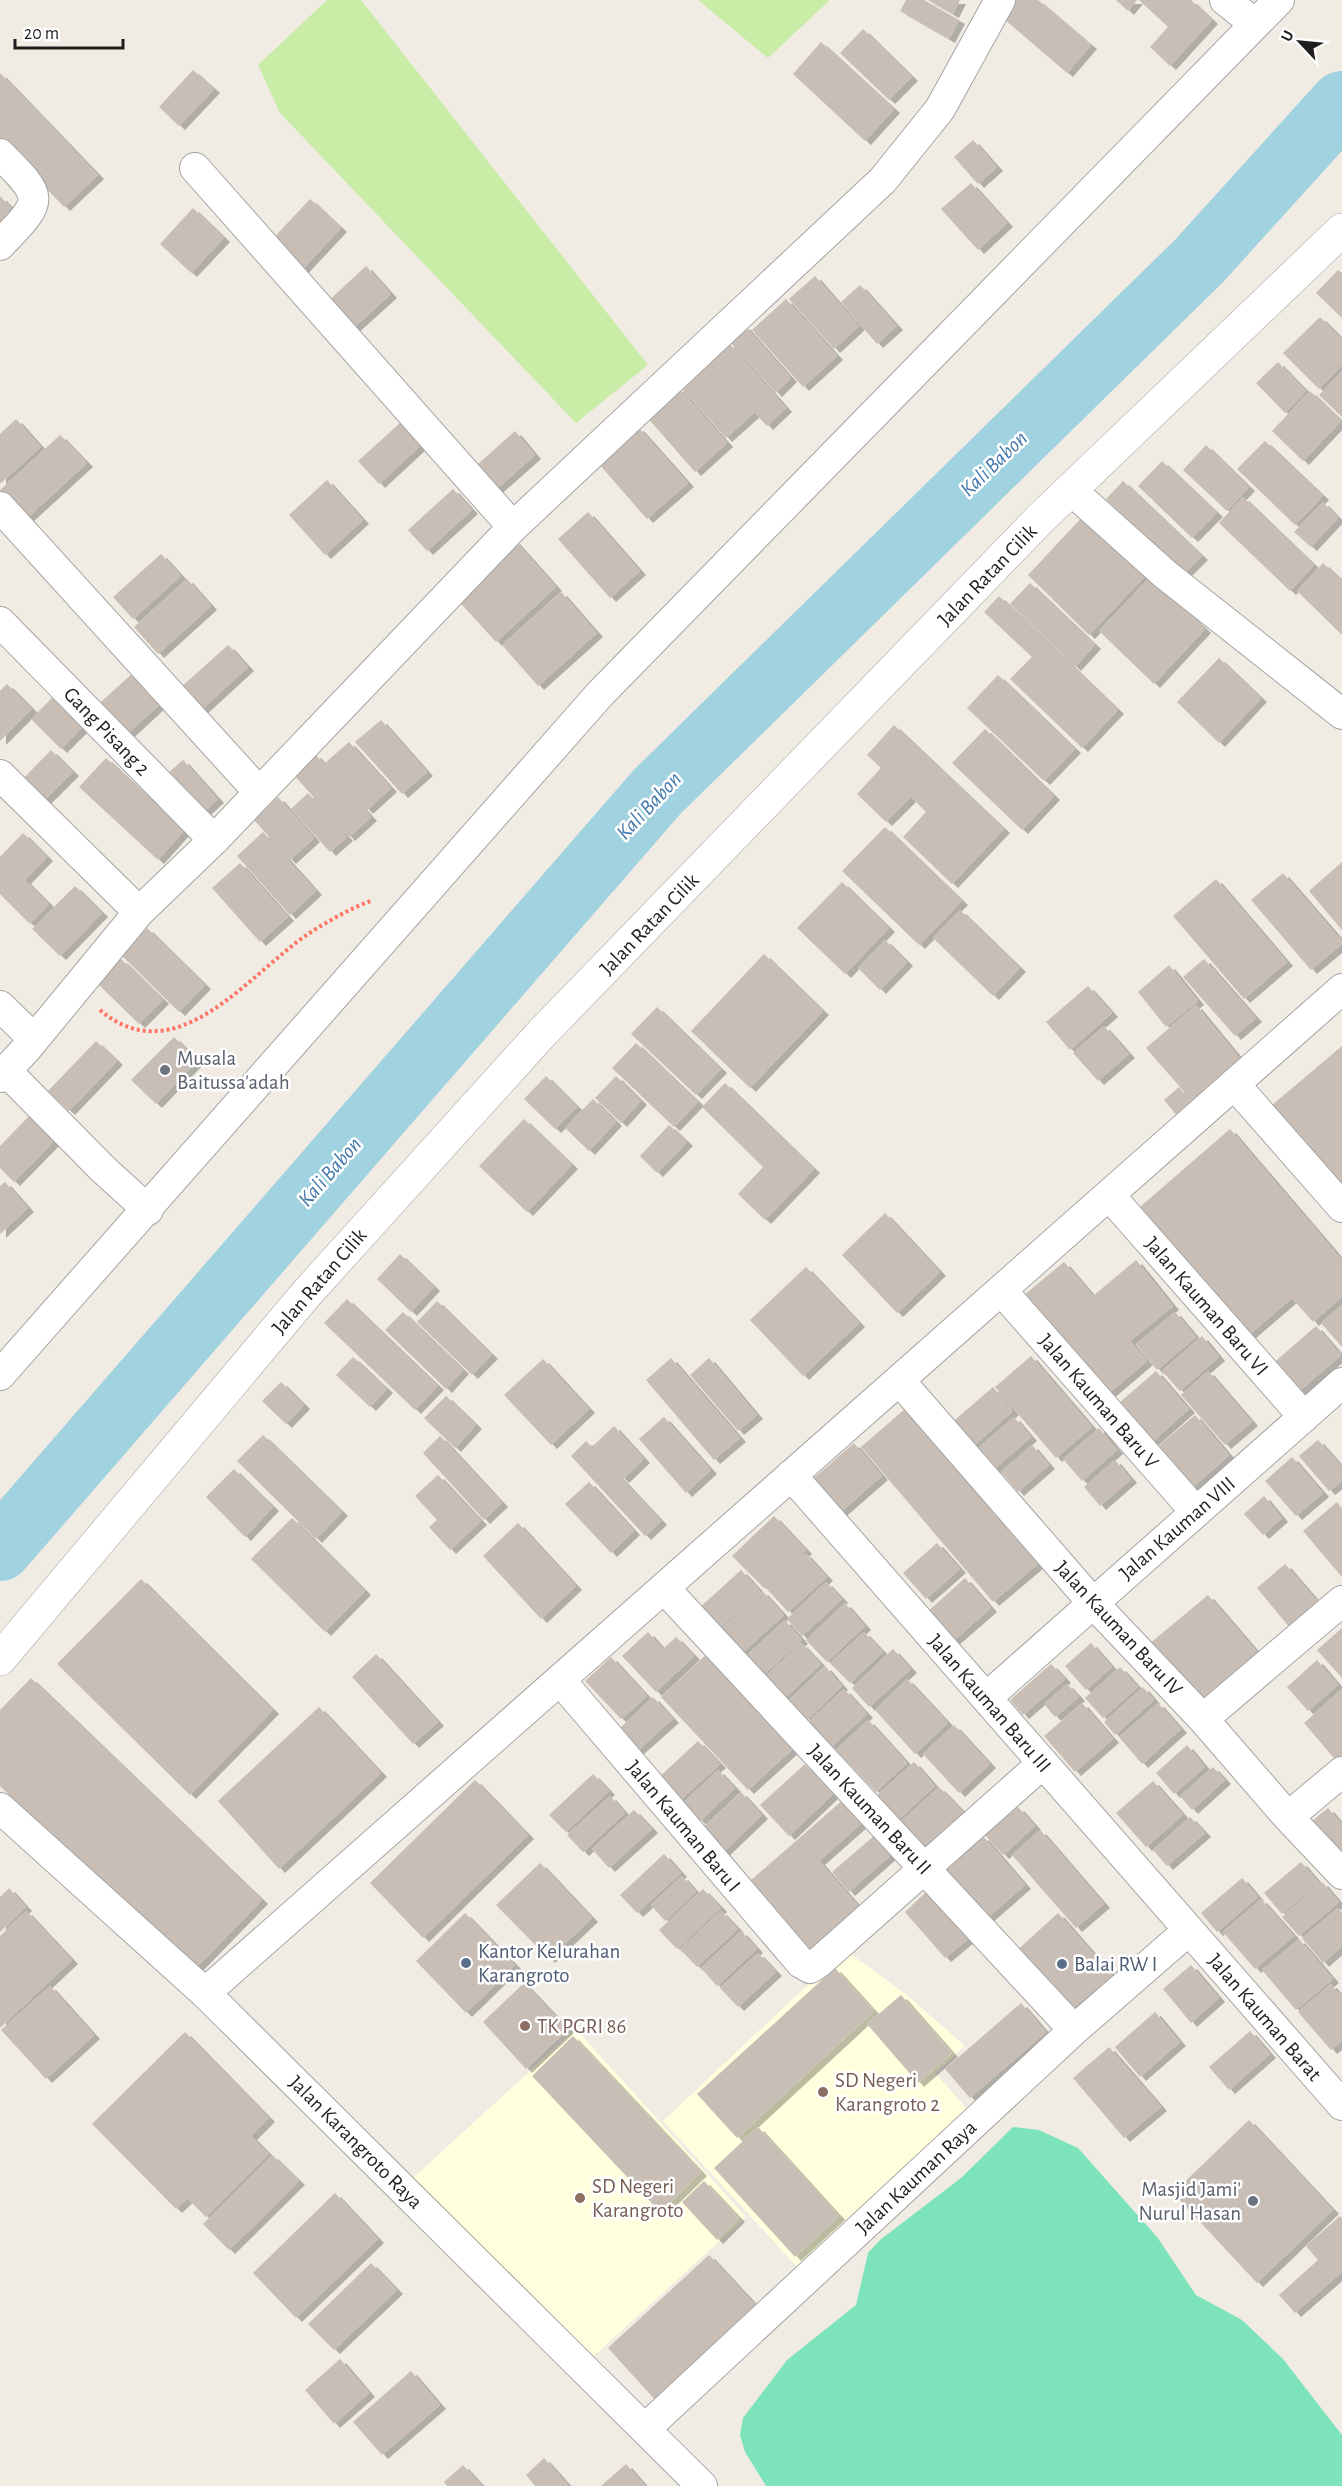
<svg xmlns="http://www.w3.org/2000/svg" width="1342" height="2486" viewBox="0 0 1342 2486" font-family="'Alegreya Sans',sans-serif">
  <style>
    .education { fill: #ffd }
    .grass { fill: #c9eda6 }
    .pitch { fill: #7de3bb }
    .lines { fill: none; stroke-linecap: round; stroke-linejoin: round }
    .river { stroke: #a1d2e0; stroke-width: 64 }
    .building { fill: #c8beb6; filter: url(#shadow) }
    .minor-casing { stroke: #a5a5a5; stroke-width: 32 }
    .tertiary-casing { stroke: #a5a5a5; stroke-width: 34 }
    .path { stroke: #ff7465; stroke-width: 4; stroke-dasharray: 3 3; stroke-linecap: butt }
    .minor { stroke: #fff; stroke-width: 30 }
    .tertiary { stroke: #fff; stroke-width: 33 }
    .worship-dot { fill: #6b7280; stroke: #fff; stroke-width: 2 }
    .service-dot { fill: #5c6f8a; stroke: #fff; stroke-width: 2 }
    .education-dot { fill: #8d6e63; stroke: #fff; stroke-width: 2 }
    .labels { text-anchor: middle; stroke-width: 5; stroke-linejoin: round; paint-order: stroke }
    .street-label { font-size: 21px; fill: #1e1e1e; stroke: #fff }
    .worship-label { font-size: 21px; fill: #5b616d; stroke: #fff; text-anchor: start }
    .service-label { font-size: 21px; fill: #4e5e75; stroke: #fff; text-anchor: start }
    .education-label { font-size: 21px; fill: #785e54; stroke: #fff; text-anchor: start }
    .water-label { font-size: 22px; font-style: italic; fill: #4278ab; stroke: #fff }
  </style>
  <defs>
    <filter id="shadow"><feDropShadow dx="6" dy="4" stdDeviation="0" flood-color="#0004"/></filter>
  </defs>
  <rect width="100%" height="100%" fill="#f0ebe3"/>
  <path class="education" d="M845,1950L903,1992L965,2046L935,2073L969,2111L799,2269L663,2121Z
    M576,2029L746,2217L584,2365L413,2178Z"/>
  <path class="grass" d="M327,0H361L648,365L576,423L280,113L258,65Z
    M698,0H830L768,58Z"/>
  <path class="pitch" d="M1013,2127L1039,2130L1078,2148L1157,2237L1196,2295L1242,2320L1283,2359L1342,2435V2486H766L745,2452L740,2435L743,2418L787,2360L856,2305L868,2253L880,2240L961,2178Z"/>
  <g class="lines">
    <path class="river" d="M0,1549L657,792L1199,261L1342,103"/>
  </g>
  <path class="building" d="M906,0H924L959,20L949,39L900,11Z
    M928,0H960L953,14Z
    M1017,0H1038L1091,45L1067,73L1003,18Z
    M1116,0H1137L1128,11Z
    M1139,0H1191L1212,20L1170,66L1150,47L1168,27Z
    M863,29L912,77L889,100L840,53Z
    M821,42L894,109L865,141L793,74Z
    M193,70L214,89L179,126L159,107Z
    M0,73L98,175L64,207L0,140Z
    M973,140L997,167L978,184L954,157Z
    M971,183L1007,223L978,250L941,209Z
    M0,196L14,211L0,224Z
    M310,199L341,228L298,274L267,245Z
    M193,208L224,238L191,273L160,244Z
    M366,266L391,294L348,333L323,306Z
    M1338,270L1342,273V318L1316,293Z
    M815,276L859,326L834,349L789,299Z
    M860,285L897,326L877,344L841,302Z
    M786,299L837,356L803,387L752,330Z
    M1320,317L1342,339V365L1319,389L1283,353Z
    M744,325L791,378L776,393L728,340Z
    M729,343L786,408L767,426L709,361Z
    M704,358L754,413L726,438L677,383Z
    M1278,362L1306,391L1285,413L1256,383Z
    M1342,371V417L1319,395Z
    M678,387L727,443L695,472L646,416Z
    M1310,391L1341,421L1303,461L1272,431Z
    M16,419L41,447L0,484V434Z
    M400,423L420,446L379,484L358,461Z
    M638,427L688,483L647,519L598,463Z
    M515,431L535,455L490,495L469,472Z
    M60,435L87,463L26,519L0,490Z
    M1265,441L1323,496L1295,525L1237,469Z
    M1206,445L1249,487L1227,511L1183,470Z
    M1162,461L1217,513L1192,538L1138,486Z
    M327,480L363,520L325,555L289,515Z
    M1123,481L1202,556L1184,574L1106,499Z
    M453,489L472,510L427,551L408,530Z
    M1243,497L1314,565L1290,591L1219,523Z
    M1323,502L1338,518L1311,547L1294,532Z
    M588,512L640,571L610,598L558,539Z
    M1086,513L1148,573L1089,635L1028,575Z
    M514,540L556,587L496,642L453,595Z
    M161,554L181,576L133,619L113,597Z
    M1323,563L1342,581V635L1297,591Z
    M1150,577L1205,629L1154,684L1099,631Z
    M187,579L211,606L158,654L134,627Z
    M1030,583L1095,645L1075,667L1010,604Z
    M561,592L597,633L538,686L502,645Z
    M999,596L1118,710L1082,748L1010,679L1032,657L984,612Z
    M228,645L248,667L199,712L179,689Z
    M1219,658L1261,698L1219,743L1177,702Z
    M134,672L161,703L121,740L93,709Z
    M998,675L1075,749L1044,781L967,708Z
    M7,684L32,709L0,741V691Z
    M52,698L83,727L61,749L31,719Z
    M381,720L427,772L402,794L355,742Z
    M894,725L1004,829L952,884L903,837L926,812L911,797L886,822L857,794L881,768L867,755Z
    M985,729L1054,796L1022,830L952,763Z
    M349,742L391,788L367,810L325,763Z
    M51,750L73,772L40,805L18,784Z
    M315,754L371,817L349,837L293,774Z
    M106,758L184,831L158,860L79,787Z
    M183,760L218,799L195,820L159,781Z
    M308,793L347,837L330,852L291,809Z
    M278,797L314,838L290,860L254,820Z
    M885,827L962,901L919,945L842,871Z
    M263,832L316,891L290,915L237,856Z
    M23,833L47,857L25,880L49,904L30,924L0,894V857Z
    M1342,862V930L1309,891Z
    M240,863L288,917L260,942L212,888Z
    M1283,873L1342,941V944L1311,970L1251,900Z
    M1216,879L1287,962L1244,999L1173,916Z
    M842,882L889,928L845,974L797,928Z
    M75,886L102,913L60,956L32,929Z
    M960,910L1020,968L993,996L933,938Z
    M147,928L205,985L179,1012L121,955Z
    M885,940L907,962L880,990L858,968Z
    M764,954L823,1011L750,1088L691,1031Z
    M121,959L163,1000L139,1024L97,983Z
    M1204,959L1256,1018L1235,1036L1183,977Z
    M1169,965L1198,1001L1166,1027L1138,992Z
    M1088,986L1112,1013L1070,1050L1046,1022Z
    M1196,1005L1242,1061L1194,1103L1146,1048Z
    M657,1007L721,1069L696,1095L631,1034Z
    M1104,1026L1129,1054L1098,1081L1073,1053Z
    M174,1037L198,1060L156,1104L131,1080Z
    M96,1041L117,1061L69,1111L48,1091Z
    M636,1043L698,1102L674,1127L612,1068Z
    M1342,1046V1189L1271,1106Z
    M546,1076L577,1107L555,1129L524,1099Z
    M616,1076L641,1101L621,1123L595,1098Z
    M725,1083L814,1169L765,1220L738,1194L763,1167L702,1107Z
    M1179,1087L1193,1104L1178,1117L1164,1100Z
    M593,1099L616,1122L589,1151L565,1128Z
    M31,1114L56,1139L14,1182L0,1168V1146Z
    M524,1119L572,1165L527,1212L479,1166Z
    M669,1125L687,1142L657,1173L640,1156Z
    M1230,1129L1342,1260V1297L1313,1322L1292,1298L1242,1341L1133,1213Z
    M5,1182L28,1208L0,1234V1186Z
    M885,1213L940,1272L897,1313L842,1255Z
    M400,1254L434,1287L411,1312L377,1279Z
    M1136,1260L1173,1306L1130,1341L1147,1361L1106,1396L1023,1296L1064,1262L1093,1296Z
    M806,1267L859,1323L803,1376L750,1320Z
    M347,1299L438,1386L415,1410L324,1323Z
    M437,1301L492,1355L472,1375L417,1322Z
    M1342,1305V1347L1321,1323Z
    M403,1312L463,1370L446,1389L385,1330Z
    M1175,1312L1196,1337L1157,1370L1136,1344Z
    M1316,1326L1341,1355L1295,1395L1270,1366Z
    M1202,1336L1219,1357L1180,1391L1162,1371Z
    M1031,1356L1092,1427L1056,1458L995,1387Z
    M353,1357L387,1389L370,1407L336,1375Z
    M671,1358L740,1438L714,1460L646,1380Z
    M709,1358L757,1415L738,1431L690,1375Z
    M543,1359L589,1409L551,1445L504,1395Z
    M1156,1371L1189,1409L1152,1442L1119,1403Z
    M1208,1371L1252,1422L1225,1445L1181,1395Z
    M281,1382L304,1405L286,1424L262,1401Z
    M993,1387L1013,1411L970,1449L949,1425Z
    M446,1396L476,1425L455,1448L424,1418Z
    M905,1409L1038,1564L993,1602L861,1447Z
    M1195,1415L1229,1455L1191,1489L1156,1448Z
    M664,1417L711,1470L686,1493L639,1439Z
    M1014,1417L1031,1437L991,1472L974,1452Z
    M614,1426L644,1459L623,1479L593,1446Z
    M1099,1428L1117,1450L1082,1481L1063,1459Z
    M263,1435L342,1512L316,1539L237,1461Z
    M440,1436L502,1503L484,1520L423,1453Z
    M1318,1440L1342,1467V1481L1329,1491L1299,1456Z
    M586,1441L661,1521L645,1536L571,1456Z
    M854,1443L882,1476L835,1517L807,1484Z
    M1032,1445L1049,1465L1018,1492L1001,1472Z
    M1292,1457L1323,1493L1296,1516L1265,1481Z
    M1115,1460L1131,1479L1100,1506L1084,1487Z
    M234,1469L273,1507L245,1537L206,1497Z
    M438,1475L481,1521L450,1550L429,1527L437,1520L415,1496Z
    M589,1482L634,1531L611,1553L565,1504Z
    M1264,1496L1282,1518L1263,1535L1244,1514Z
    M1337,1502L1342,1509V1577L1303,1531Z
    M774,1516L806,1550L765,1589L732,1556Z
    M292,1518L365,1591L325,1632L251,1559Z
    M518,1523L576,1586L541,1619L483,1556Z
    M937,1543L960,1569L926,1599L903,1573Z
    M805,1553L827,1577L788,1612L767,1589Z
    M1285,1564L1324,1609L1295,1634L1257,1588Z
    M741,1570L760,1591L716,1631L697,1610Z
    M965,1578L991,1608L951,1643L925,1614Z
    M141,1579L273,1710L190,1795L57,1664Z
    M826,1582L842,1599L802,1636L787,1619Z
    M762,1591L784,1615L741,1654L719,1631Z
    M1208,1595L1257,1652L1198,1703L1148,1645Z
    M845,1603L865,1626L827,1662L806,1640Z
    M785,1620L802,1640L761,1677L744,1658Z
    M1342,1628V1678L1317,1650Z
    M648,1632L663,1649L676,1637L694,1656L656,1692L622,1656Z
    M864,1632L883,1652L850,1683L830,1663Z
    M801,1643L821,1664L785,1698L765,1677Z
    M1091,1643L1112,1667L1086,1690L1065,1666Z
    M893,1649L911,1669L869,1707L852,1688Z
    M708,1653L795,1747L748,1790L661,1697Z
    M376,1654L438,1722L413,1744L352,1677Z
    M611,1657L647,1696L621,1719L585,1681Z
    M1317,1660L1338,1685L1308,1711L1287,1687Z
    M1051,1664L1065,1679L1023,1715L1010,1700Z
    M825,1666L842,1686L807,1720L789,1700Z
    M1120,1667L1138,1687L1103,1718L1085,1698Z
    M31,1678L262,1900L193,1971L0,1786V1710Z
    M907,1679L948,1723L915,1754L875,1710Z
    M1067,1684L1079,1697L1055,1717L1044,1704Z
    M1143,1687L1154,1700L1115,1735L1104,1722Z
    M844,1689L867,1714L831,1747L808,1722Z
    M1342,1689V1763L1340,1765L1304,1723Z
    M653,1697L673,1719L637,1751L618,1730Z
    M1082,1703L1113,1739L1075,1772L1044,1736Z
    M1158,1703L1181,1729L1142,1764L1119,1737Z
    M319,1707L381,1773L279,1869L218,1801Z
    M868,1720L907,1763L876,1792L836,1750Z
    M954,1725L990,1764L959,1793L923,1754Z
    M698,1741L720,1764L675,1805L654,1782Z
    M1187,1745L1205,1767L1174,1794L1156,1773Z
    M914,1762L935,1786L897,1821L875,1797Z
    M805,1764L833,1794L789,1836L760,1805Z
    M1213,1767L1225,1780L1192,1810L1180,1796Z
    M718,1770L735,1788L700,1821L684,1802Z
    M593,1774L609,1791L566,1832L549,1815Z
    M475,1780L528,1835L423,1938L370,1883Z
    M1153,1781L1183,1815L1146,1847L1116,1813Z
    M939,1787L966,1815L923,1855L896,1826Z
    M741,1792L762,1815L718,1857L696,1834Z
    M610,1796L625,1813L583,1852L567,1835Z
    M844,1799L863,1822L819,1861L866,1915L816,1958L750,1881Z
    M1018,1807L1035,1826L1003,1855L985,1835Z
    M1328,1808L1342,1824V1861L1306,1826Z
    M634,1810L652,1829L609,1868L592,1849Z
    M1190,1817L1205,1833L1167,1866L1153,1850Z
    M1040,1830L1104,1904L1076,1928L1012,1855Z
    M875,1835L892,1854L849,1892L832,1872Z
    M983,1836L1025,1885L985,1920L944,1871Z
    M664,1854L681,1873L637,1913L620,1895Z
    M1301,1862L1319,1883L1282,1914L1264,1893Z
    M540,1863L592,1918L549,1959L496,1905Z
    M682,1876L696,1892L665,1921L651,1905Z
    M1242,1878L1258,1897L1217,1932L1201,1913Z
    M1322,1882L1339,1902L1299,1936L1282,1917Z
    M9,1888L26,1907L0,1932V1897Z
    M703,1889L721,1908L677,1949L659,1930Z
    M927,1891L968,1939L945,1958L905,1912Z
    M1261,1899L1294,1936L1255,1969L1223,1932Z
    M1338,1908L1342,1913V1946L1323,1963L1302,1938Z
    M26,1911L72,1960L0,2028V1936Z
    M721,1911L738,1929L697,1967L680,1949Z
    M465,1913L515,1965L466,2013L416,1961Z
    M1058,1913L1112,1975L1065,2015L1013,1954Z
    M741,1931L757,1949L717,1986L701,1968Z
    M1299,1939L1333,1979L1296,2010L1262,1970Z
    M758,1953L776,1972L738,2007L720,1988Z
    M1191,1965L1219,1998L1191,2023L1163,1989Z
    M835,1968L874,2011L737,2138L697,2094Z
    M524,1983L568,2029L526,2069L483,2022Z
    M1331,1984L1342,1997V2041L1331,2050L1298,2012Z
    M50,1986L94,2035L46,2079L1,2030Z
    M901,1995L952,2053L918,2083L867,2024Z
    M1021,2003L1046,2032L970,2098L945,2069Z
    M1155,2012L1180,2042L1140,2077L1115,2047Z
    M1250,2031L1270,2054L1229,2090L1209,2067Z
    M185,2032L269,2118L251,2136L269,2154L206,2217L188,2199L196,2190L176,2209L92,2124Z
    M573,2036L701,2172L660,2212L532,2076Z
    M1109,2047L1161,2107L1124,2138L1073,2078Z
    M1249,2120L1333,2210L1257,2283L1173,2193Z
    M758,2127L839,2216L795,2257L714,2168Z
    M272,2155L299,2181L229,2250L203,2224Z
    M704,2181L739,2218L717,2240L682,2202Z
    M335,2193L378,2239L296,2318L253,2273Z
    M1340,2216L1342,2219V2272L1295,2313L1279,2295L1318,2260L1306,2246Z
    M709,2255L761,2311L659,2404L608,2348Z
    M371,2263L397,2290L334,2350L308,2324Z
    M340,2359L369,2393L334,2424L305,2390Z
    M411,2371L440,2405L382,2455L353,2422Z
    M544,2458L569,2486H535L526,2475Z
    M626,2464L645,2486H601Z
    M463,2465L482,2486H447L444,2482Z"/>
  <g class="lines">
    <defs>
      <path id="minor" d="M1225,0L1255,24
        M0,154C45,199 44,199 0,245
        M195,168L513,527
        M1071,490L1166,575L1342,714
        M0,507L259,792
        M0,622L214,840
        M0,775L139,912
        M0,1006L34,1039
        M6,1071L104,1170L148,1210
        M0,1077L27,1048L139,912L214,840L513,527L883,180L940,109L1000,0
        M1234,1084L1342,1207
        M1109,1195L1304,1417
        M1001,1290L1196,1512
        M0,1375L600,694L1279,0
        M899,1380L1093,1603L1203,1719L1288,1817L1342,1874
        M791,1475L1342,2105
        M664,1588L1074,2030
        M560,1680L801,1963L810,1968L818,1963L1043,1763
        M986,1698L1342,1383
        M1203,1719L1342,1601
        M0,1808L205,1993L702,2486
        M1288,1817L1342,1772
        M205,1993L1342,989
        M646,2428L1074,2030L1189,1930"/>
      <path id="tertiary" d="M0,1659L307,1293L542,1033L1041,518L1342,230"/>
    </defs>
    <use href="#minor" class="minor-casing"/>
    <use href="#tertiary" class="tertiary-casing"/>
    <path class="path" d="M100,1010C176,1075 249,974 308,934C328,921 351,908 373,900"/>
    <use href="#minor" class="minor"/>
    <use href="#tertiary" class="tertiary"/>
  </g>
  <g class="worship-dot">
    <circle cx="165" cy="1070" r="6"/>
    <circle cx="1253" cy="2201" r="6"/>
  </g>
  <g class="service-dot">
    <circle cx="466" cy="1963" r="6"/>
    <circle cx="1062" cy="1964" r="6"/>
  </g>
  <g class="education-dot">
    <circle cx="525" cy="2026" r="6"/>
    <circle cx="823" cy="2092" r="6"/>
    <circle cx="580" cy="2198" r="6"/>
  </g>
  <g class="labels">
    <g class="street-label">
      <text transform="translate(987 575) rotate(-46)" y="7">Jalan Ratan Cilik</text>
      <text transform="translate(107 731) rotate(46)" y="7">Gang Pisang 2</text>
      <text transform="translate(649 924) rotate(-46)" y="7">Jalan Ratan Cilik</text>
      <text transform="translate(319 1281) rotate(-49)" y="7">Jalan Ratan Cilik</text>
      <text transform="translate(1207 1306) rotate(49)" y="7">Jalan Kauman Baru VI</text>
      <text transform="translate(1099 1401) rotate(49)" y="7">Jalan Kauman Baru V</text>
      <text transform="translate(1177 1528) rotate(-41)" y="7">Jalan Kauman VIII</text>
      <text transform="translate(1119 1628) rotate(47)" y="7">Jalan Kauman Baru IV</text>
      <text transform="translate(990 1703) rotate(49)" y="7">Jalan Kauman Baru III</text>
      <text transform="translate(870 1809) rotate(47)" y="7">Jalan Kauman Baru II</text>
      <text transform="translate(684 1826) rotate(50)" y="7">Jalan Kauman Baru I</text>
      <text transform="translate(1265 2017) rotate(49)" y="7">Jalan Kauman Barat</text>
      <text transform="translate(356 2142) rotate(45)" y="7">Jalan Karangroto Raya</text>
      <text transform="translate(916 2177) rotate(-43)" y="7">Jalan Kauman Raya</text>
    </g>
    <g class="worship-label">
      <text x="177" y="1065">Musala<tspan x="177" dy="24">Baitussa'adah</tspan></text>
      <text x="1241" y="2196" text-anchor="end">Masjid Jami'<tspan x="1241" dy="24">Nurul Hasan</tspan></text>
    </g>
    <g class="service-label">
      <text x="478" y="1958">Kantor Kelurahan<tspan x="478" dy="24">Karangroto</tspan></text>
      <text x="1074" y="1971">Balai RW I</text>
    </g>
    <g class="education-label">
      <text x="537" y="2033">TK PGRI 86</text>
      <text x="835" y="2087">SD Negeri<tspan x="835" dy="24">Karangroto 2</tspan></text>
      <text x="592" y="2193">SD Negeri<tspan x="592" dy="24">Karangroto</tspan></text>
    </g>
    <g class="water-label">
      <text transform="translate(993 463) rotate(-44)" y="8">Kali Babon</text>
      <text transform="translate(648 805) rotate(-47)" y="8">Kali Babon</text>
      <text transform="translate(329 1171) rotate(-49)" y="8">Kali Babon</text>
    </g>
  </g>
  <g transform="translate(1300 42) rotate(296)" stroke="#ffffff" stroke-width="4.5" paint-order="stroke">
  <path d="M0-4.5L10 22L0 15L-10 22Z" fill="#1e1e1e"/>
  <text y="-9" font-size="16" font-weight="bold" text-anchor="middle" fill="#1e1e1e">U</text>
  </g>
  <path d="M15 39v9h108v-9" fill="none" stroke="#1e1e1e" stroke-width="3"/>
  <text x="24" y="39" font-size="18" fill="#1e1e1e" stroke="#ffffff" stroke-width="4.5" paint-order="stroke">20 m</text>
</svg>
